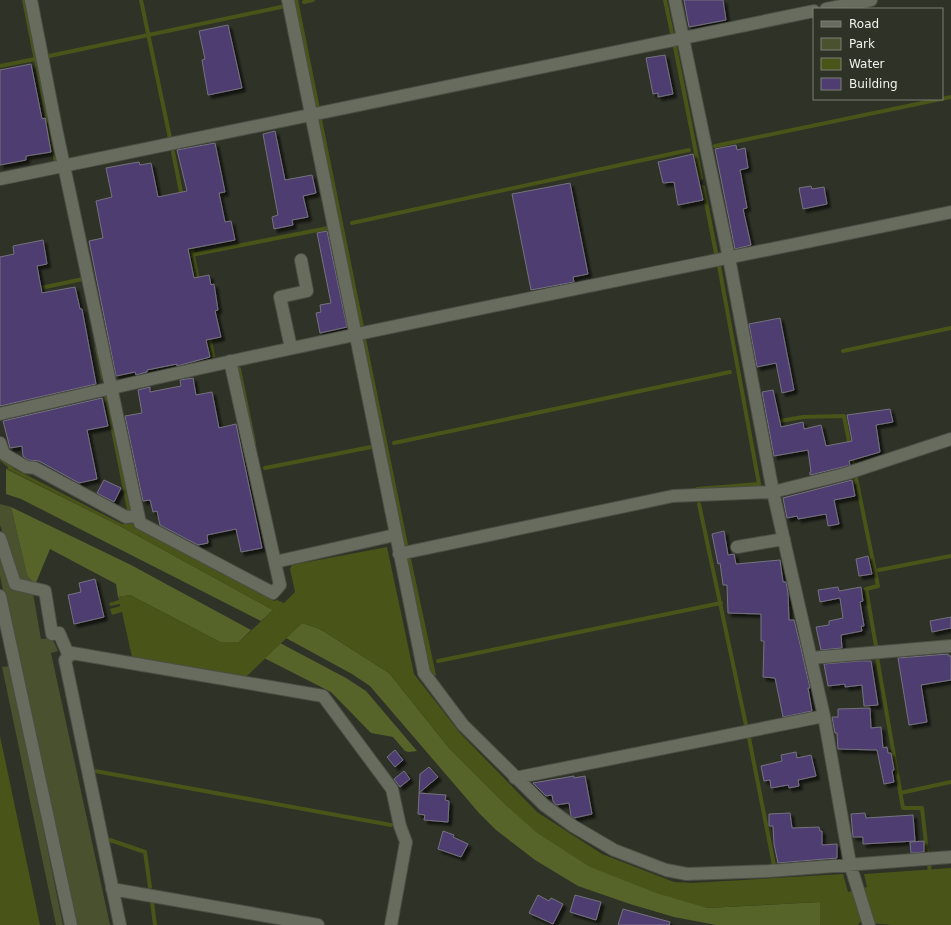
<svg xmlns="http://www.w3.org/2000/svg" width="951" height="925" viewBox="0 0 951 925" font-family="'DejaVu Sans',sans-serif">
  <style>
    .green { fill: #49512e }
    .forest { fill: #576429 }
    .water { fill: #485418 }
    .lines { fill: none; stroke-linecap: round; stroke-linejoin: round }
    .stream { stroke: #485418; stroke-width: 4 }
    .building { fill: #4e3d70; stroke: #75727f; filter: url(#shadow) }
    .minor-casing { stroke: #4b4e44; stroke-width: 14 }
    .minor { stroke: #686c5f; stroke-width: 12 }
  </style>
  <defs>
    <filter id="shadow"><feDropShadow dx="3.5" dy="3.5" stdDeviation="1" flood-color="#0009"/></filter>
  </defs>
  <rect width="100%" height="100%" fill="#2f3227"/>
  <path class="green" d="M0,504L11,507L27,575L35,585L22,582L18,577L0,525Z
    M0,555L13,588L33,593L41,639L52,638L58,651L51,653L110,925H75L0,576Z
    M10,666L63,925H56L2,667Z"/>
  <path class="forest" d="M6,469L120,526L273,610L261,621L21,499L6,494Z
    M11,507L131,565L251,630L239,642H220L130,595L118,597L116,584L50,549L35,585L27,575Z
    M302,623L320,629L389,673L449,748L508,807L707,908L820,902V925H716L674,917L630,904L578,886L535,860L496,830L479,813L370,686L352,674L286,638Z
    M280,643L346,678L366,691L417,751L409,752L405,751L393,737L371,733L331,692L264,658Z"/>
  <path class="water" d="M9,466L122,524H132L274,601L277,600L284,603L295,592L290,569L292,565L387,547L414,674L460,733L537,812L602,854L674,882L692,883L843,874L848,892L867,887L864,874L951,868V925H892L860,922L858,925H820V902L707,908L656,893L590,867L537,833L508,807L449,748L389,673L320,629L302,623L246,677L132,657L122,612L112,615L110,609L120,606V604L110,606L109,603L119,600L118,597L130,595L220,642H239L273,610L120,526L7,469Z
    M407,559H411L436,675L433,676L428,668Z
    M0,736L40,925H0Z"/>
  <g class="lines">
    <path class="stream" d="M24,0L56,162
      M141,0L170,138
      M296,0L318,109
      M665,0L672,33
      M304,2L313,0
      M675,47L701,178
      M49,56L281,7
      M0,66L35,59
      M320,120L362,327
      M715,146L951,97
      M173,152L182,197
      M703,187L716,253
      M352,223L689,150
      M191,245L198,281
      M186,256L328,228
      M36,289L83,279
      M209,335L213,356
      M364,339L406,545
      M97,348L103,378
      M843,351L951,328
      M239,369L254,443
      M106,395L129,510
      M774,422L803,417L844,416L850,447
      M394,443L730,372
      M852,455L854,465
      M0,458L12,468
      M265,468L371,447
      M856,478L878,586L866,589L876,646
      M697,489L759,484L719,266
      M699,504L746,725
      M879,570L951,556
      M877,657L903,808H922L927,852
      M438,661L721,603
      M749,738L774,865
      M95,771L391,825
      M900,793L951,782
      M110,840L145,852L150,887
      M929,863L930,875
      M152,902L155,925"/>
  </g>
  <path class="building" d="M684,0H723L726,20L689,27Z
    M228,25L242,88L208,95L202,60L205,59L199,31Z
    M665,55L673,94L658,97V93L653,94L646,58Z
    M31,64L42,119L45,118L51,152L26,156V160L0,165V70Z
    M275,131L285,180L312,175L316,193L303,196L308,217L292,220L293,225L274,229L272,217L278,215L263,134Z
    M215,143L225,192L219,193L225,222L231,221L235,240L188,249L194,278L209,275L211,285L214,284L218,310L215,311L221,337L206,340L210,357L177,366V364L147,370V372L136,375L135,372L116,376L89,241L103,238L96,201L112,197L106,168L127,164L139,162L140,165L151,163L158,197L187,191L177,150Z
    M736,145L737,150L745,148L748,168L740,170L747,208L743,209L751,245L735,249L715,149Z
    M693,154L703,200L678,205L674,182L663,183L658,162Z
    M570,183L588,274L573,277L574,282L531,290L512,194Z
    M811,186L812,189L824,187L827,204L803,209L799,188Z
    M327,231L347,327L320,333L316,313L321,312L320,305L331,303L317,233Z
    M43,240L47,264L37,266L42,293L75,287L80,309H82L96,384L0,406V257L14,254L13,246Z
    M780,318L794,390L782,393L776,363L757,367L749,324Z
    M193,378L196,395L212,392L219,428L236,424L262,548L241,552L236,529L207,535L208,543L198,545L160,525L157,511L153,512L150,500L143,501L125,416L142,413L138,390L150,387V392L181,386L180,380Z
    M773,390L781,427L803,422L804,429L821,425L826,446L852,441L847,415L890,409L893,422L876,425L880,452L849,461L850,465L843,467L810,475V472H811L808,450L774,456L762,392Z
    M102,398L108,426L87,430L97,479L79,483L39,461L28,460L23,456L22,446L10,448L3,421Z
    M104,480L121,488L114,502L97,493Z
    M852,480L855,496L834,500L839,524L828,526L826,514L798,519L797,516L787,518L783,498Z
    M724,531L728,555L734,554L736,564L780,560L783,582H786L788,593L789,620H794L800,644L810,688H808L812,711L783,717L775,678L763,677L764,641H761V614L728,613L727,585H723L720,563L718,564L712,534Z
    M868,556L872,574L859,576L856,559Z
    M95,579L104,617L74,624L68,595L81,592L79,583Z
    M838,587L839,591L861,587L863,601L860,602L864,626H861L862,631L841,635L842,648L821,650L816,627L829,625V621L843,618L840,598L820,602L818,590Z
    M951,617V628L932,632L930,621Z
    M948,654L949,656H951V680L921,685L927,722L909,725L898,658Z
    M859,661H871L878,705L864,706L862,685L845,687V684L828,686L824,664Z
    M870,708L871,728L881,727L883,748L887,747L888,753H891L894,770L892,771L894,782L884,784L877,750L838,749L837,733H835L832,717H838V709Z
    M395,750L403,760L395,767L387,757Z
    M796,752L797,758L811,755L816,776L798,780L799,786L789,788L788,785L771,788L770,780L764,781L761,766L782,761L781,755Z
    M429,767L438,777L419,793L446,795L445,800L449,801L448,822L424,820L425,815L418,814L420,774Z
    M404,771L410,779L400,787L394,779Z
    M574,776V778L585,776L592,814L574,818L571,816L569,803L556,805L553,801L552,795L546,796L533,783Z
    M790,813L792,828L819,827L820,831H822V845L837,844V858L778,863L774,844L773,826H769V814Z
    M865,813L866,818L913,815L915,841L863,844V837H853L851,814Z
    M443,831L454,835L453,837L468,844L461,857L438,849Z
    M924,841V852L911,853L910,842Z
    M538,895L549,901L551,898L563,904L553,924L529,913Z
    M575,895L601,902L596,920L570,912Z
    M623,909L670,922L669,925H618Z"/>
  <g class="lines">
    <defs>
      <path id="minor" d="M31,0L57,133L140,523L273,593L280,585L230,361
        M288,0L424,673L463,725L544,805L573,826L614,850L666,870L687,874L769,871L951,857
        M675,0L729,258L773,492L824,716L850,864L869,925
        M826,9L871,0
        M0,179L814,11
        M291,348L280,297L307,291L301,260
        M0,414C315,339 634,278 951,212
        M0,443L4,454L26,467L35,468L126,517L138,516
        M0,538L15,584L45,591L52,634L59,633L69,656
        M737,547L784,539
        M399,554L673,496L773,492L845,474L951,439
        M275,562L395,535
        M0,596L71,925
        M811,658L951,646
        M515,778L824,716
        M112,889L318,925
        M120,925L65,660L72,653L323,696L392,789L400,826L406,842L391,925"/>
    </defs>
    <use href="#minor" class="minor-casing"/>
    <use href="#minor" class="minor"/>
  </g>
  <rect x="813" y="8" width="130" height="92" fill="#2f3227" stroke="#7c7f75"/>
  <rect x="821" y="21" width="20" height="6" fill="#686c5f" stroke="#7c7f75"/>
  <text x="849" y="28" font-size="12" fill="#f0f2eb">Road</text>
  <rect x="821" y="38" width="20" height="12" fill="#49512e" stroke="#7c7f75"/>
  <text x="849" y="48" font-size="12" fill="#f0f2eb">Park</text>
  <rect x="821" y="58" width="20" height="12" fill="#485418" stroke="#7c7f75"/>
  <text x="849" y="68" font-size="12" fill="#f0f2eb">Water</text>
  <rect x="821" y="78" width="20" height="12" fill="#4e3d70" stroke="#7c7f75"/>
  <text x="849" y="88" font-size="12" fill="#f0f2eb">Building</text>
</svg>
